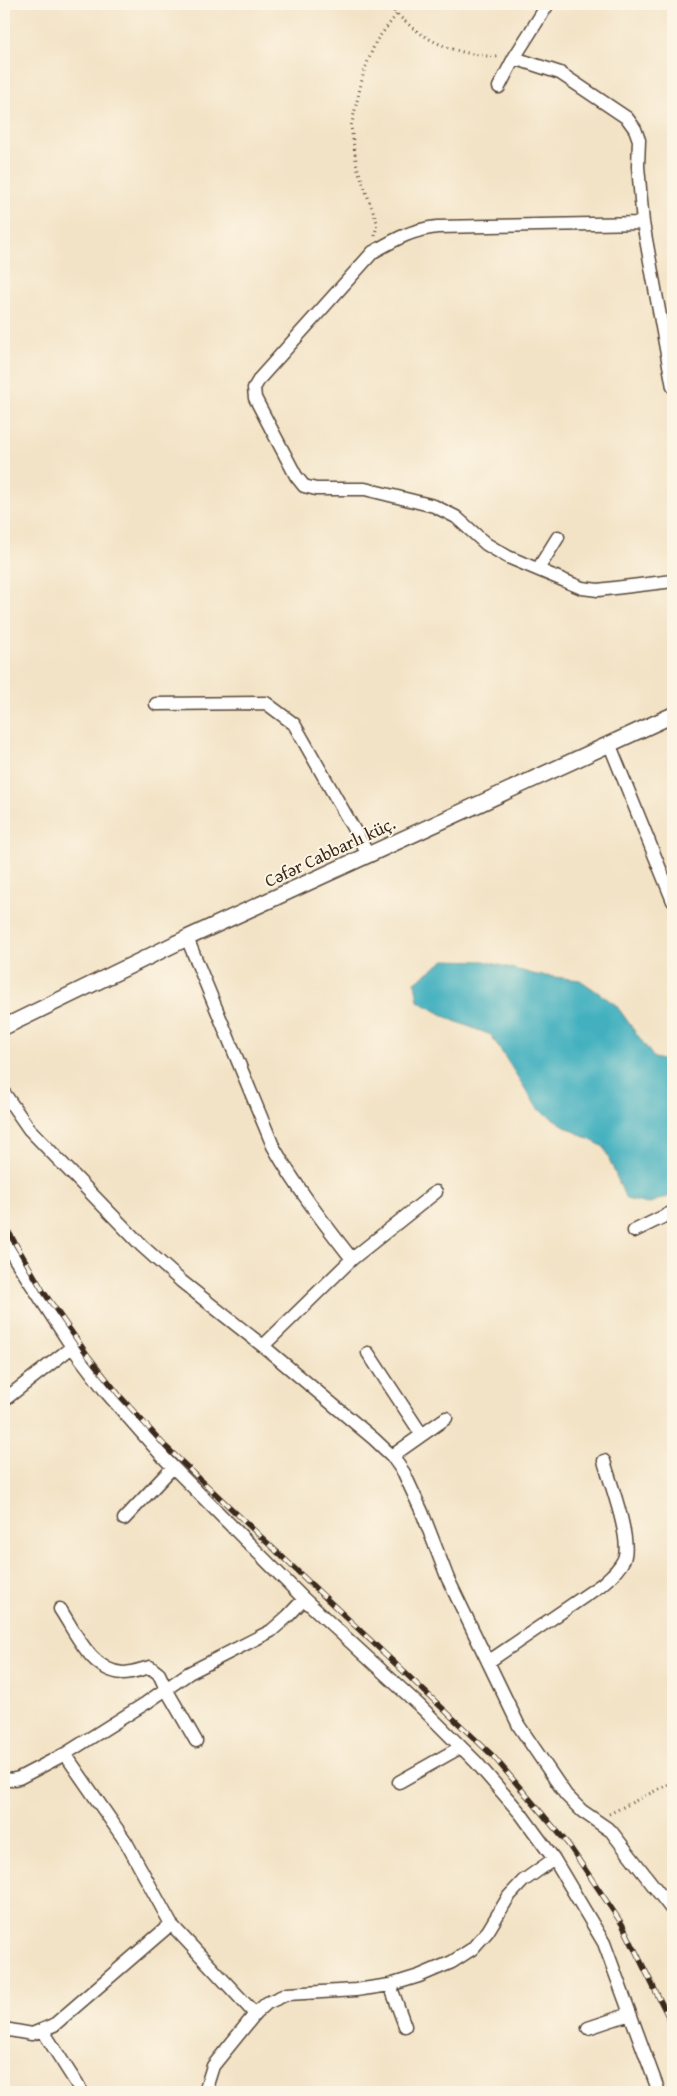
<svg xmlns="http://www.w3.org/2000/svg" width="677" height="2096" viewBox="0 0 677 2096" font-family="'Gentium Book Plus',serif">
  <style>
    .water { fill: #42b0bf; stroke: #3e6d6e }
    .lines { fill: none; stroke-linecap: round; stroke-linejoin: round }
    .minor-casing { stroke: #574637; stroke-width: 15 }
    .tertiary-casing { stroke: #574637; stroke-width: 18 }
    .path { stroke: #574637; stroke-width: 3; stroke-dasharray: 1 4; stroke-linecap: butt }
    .minor { stroke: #fff; stroke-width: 12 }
    .tertiary { stroke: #fff; stroke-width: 15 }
    .rail-casing { stroke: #3b2a1e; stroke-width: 5.5 }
    .rail { stroke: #fcf5e5; stroke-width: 4; stroke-dasharray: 11; stroke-linecap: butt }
    .labels { text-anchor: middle; stroke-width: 4; stroke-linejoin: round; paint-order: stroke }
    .street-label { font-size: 18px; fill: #3b2a1e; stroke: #fcf5e5 }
  </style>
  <rect width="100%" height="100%" fill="#fcf5e5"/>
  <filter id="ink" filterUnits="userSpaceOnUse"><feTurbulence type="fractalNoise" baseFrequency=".02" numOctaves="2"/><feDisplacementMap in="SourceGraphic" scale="10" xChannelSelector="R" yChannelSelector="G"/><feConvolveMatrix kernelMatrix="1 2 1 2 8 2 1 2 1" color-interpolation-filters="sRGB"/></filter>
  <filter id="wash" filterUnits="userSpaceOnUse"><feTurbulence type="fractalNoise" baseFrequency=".0096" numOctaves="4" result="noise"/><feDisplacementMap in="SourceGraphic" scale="20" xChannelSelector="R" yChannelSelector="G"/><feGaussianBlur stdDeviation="1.12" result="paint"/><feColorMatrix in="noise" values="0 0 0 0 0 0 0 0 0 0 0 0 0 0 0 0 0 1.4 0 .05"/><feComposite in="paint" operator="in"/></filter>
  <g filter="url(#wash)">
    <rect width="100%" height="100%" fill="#f3e3c6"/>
    <path class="water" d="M445,960L484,961L537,975L580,980L616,1005L654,1058L673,1063V1195L647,1204L626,1199L604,1147L568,1128L538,1109L491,1035L452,1020L418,1001L415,982Z"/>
  </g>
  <g filter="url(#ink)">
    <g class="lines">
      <defs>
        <path id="minor" d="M548,4L514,58L560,73L627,118L635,129L639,140L638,166L643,223L673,387
          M499,87L514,58
          M643,223L437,227C411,230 396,239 373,252L260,378L254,388L255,398L296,476L304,486L316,489H365L434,506L456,517L486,544L508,557L582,588L598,590L673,581
          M538,569L558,537
          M156,704L266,703L294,724L369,856
          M609,743L673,901
          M187,938L273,1146C296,1187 323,1222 352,1259
          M4,1093L29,1129L142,1246L181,1281L263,1346L374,1439L392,1456L404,1473L422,1512L448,1579L519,1726L566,1795L582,1811L611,1831L673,1911
          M634,1231L673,1212
          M4,1242L72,1347L107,1393L164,1458L304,1599L422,1708L476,1762L521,1814L554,1859L604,1943L659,2092
          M263,1346L352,1259L436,1192
          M368,1353L422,1435
          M4,1400L72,1347
          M392,1456L446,1418
          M124,1519L173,1467
          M60,1609C76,1633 91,1671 123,1673C132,1673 142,1669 150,1667L159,1674L166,1689L196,1741
          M488,1662L601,1585C610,1577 619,1570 624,1559C632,1540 610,1482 604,1461
          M65,1754L126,1842L171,1924L255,2014
          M4,1778L10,1780L19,1778L65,1754L146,1703L189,1673L271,1631L288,1616L304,1599
          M399,1782L461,1747
          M390,1985L405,2026
          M588,2028L630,2014
          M4,2029L32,2034L54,2025L171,1924
          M43,2031L82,2092
          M211,2092L207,2085L213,2066L255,2014L267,2003L287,1994L356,1990L390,1985L419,1976L452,1962L472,1949L488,1931L509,1896L523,1881L554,1859"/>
        <path id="tertiary" d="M4,1027L187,938L673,715"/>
      </defs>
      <use href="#minor" class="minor-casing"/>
      <use href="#tertiary" class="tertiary-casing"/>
      <path class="path" d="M387,4C421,40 449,54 499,57
        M375,236L377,222L357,167L351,127L364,71L376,41L397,14
        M609,1814L673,1782"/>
      <use href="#minor" class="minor"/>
      <use href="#tertiary" class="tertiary"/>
      <defs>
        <path id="rail" d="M4,1224L43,1291L89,1357L119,1395L165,1446L493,1756L568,1844L622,1924L669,2018L673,2034"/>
      </defs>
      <use href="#rail" class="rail-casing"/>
      <use href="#rail" class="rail"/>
    </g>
  </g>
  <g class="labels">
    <g class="street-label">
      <text transform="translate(330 852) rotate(-25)" y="6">Cəfər Cabbarlı küç.</text>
    </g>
  </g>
  <rect width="677" height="2096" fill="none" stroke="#fcf5e5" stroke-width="20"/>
</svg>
